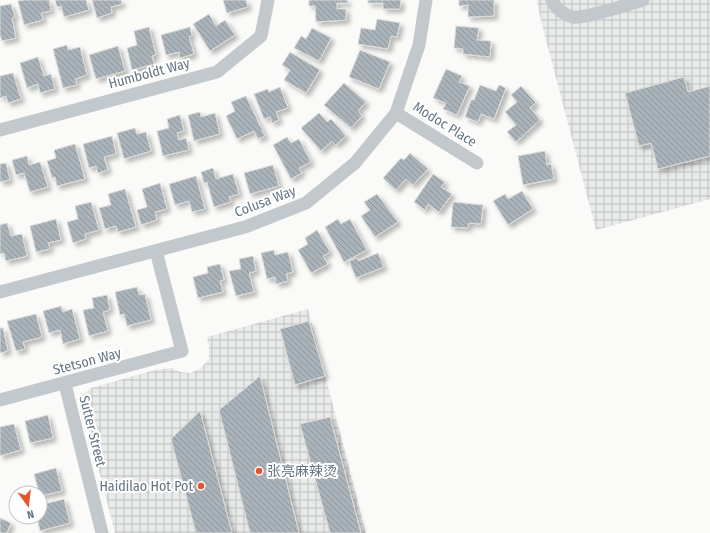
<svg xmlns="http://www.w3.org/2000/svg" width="710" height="533" viewBox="0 0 710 533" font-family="'Fira Sans Condensed','Noto Sans SC',sans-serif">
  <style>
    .industrial { fill: url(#industrial-grid) }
    .building { fill: url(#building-back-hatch); stroke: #dcdcda; filter: url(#shadow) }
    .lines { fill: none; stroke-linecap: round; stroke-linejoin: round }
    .street { stroke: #c3c8cc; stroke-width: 13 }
    .poi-dot { fill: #e4572e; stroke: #fff; stroke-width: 1.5 }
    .labels { text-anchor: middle; stroke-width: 4; stroke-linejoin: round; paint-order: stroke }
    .street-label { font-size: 14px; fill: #657683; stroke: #fff }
    .poi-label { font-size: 14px; fill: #657683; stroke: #fff; text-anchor: start }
  </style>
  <defs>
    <pattern id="industrial-grid" width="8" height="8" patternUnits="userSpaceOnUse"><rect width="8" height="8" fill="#e8e9e9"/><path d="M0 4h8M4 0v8" fill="none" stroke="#c0c1c2"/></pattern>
    <pattern id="building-back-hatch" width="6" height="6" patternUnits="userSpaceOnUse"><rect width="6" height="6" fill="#aab3b9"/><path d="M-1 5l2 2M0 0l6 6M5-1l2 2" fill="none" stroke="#8e969c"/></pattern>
    <filter id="shadow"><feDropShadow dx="3.5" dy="3.5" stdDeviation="2" flood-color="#0004"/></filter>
  </defs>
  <rect width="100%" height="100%" fill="#fafaf8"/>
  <path class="industrial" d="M537,0H710V199L596,230L541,21Z
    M308,309L366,533H115L82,405L83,395L91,388L155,370L170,368L181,372L191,373L201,368L209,359V348L207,337Z"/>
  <path class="building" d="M24,0H49L51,11L41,13L43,20L24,25L18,1Z
    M55,0H86L89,10L64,17L61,6L57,7Z
    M92,0H121L122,4L111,7L112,13L97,18Z
    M223,0H246L248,7L227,13Z
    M309,0H347L348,3H337V9H346V20L316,22L315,6H309Z
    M368,0H401L400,9H383V3H368Z
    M459,0H494V16L468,17V5L459,6Z
    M11,4L15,17L12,18L16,38L2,41L0,35V6Z
    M209,14L216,26L225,20L235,35L210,51L193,24Z
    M377,19L400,23L397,37L391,36L388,49L358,44L361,28L375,30Z
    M456,26L479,28L477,40L491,41L490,57L463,54V49L454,48Z
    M149,27L156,55L152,56L154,64L132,70L127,48L137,45L134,31Z
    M190,27L192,36L189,37L194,54L180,58L179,52L166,55L161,35Z
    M312,28L331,38L319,61L294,48L301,36L306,39Z
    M67,45L68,50L80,47L87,75L75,79L77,85L63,88L53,49Z
    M118,46L125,71L96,79L89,55Z
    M360,50L390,62L379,89L349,77Z
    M290,52L320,70L306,93L284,80L290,70L282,65Z
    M38,57L44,76L51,74L55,89L40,93L38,84L27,88L20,63Z
    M446,69L462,76L459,82L470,86L457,115L443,109L446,103L433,98Z
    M13,73L21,99L8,103L6,96L0,98V76Z
    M684,77L688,92L710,86V156L658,169L651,143L639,146L625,93Z
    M344,83L366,102L358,111L362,116L351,128L324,105Z
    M480,85L496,91L499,85L506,88L494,119L481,114L478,122L465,117L471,100H474Z
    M521,86L536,103L530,108L540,120L516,142L507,132L516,125L505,112L517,102L511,95Z
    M280,87L288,108L276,112L279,120L272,123L270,117L264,119L254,94L268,89L269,92Z
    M246,96L265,136L258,139L254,131L237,139L226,116L235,111L231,102Z
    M200,112L201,117L215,113L220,134L194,141L188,115Z
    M319,113L327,122L331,119L346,136L336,145L332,141L321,151L301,128Z
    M180,115L184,131L177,133L179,140L186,138L189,150L163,156L157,131L169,128L167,119Z
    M135,128L137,134L146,132L151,151L124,159L117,133Z
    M112,136L116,154L104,157L108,170L98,173L96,166L89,168L83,144Z
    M287,137L291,143L299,139L311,162L299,168L302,173L291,179L273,145Z
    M75,144L85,179L57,186L55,177L52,178L47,161L56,158L54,150Z
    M545,151L547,165L551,164L554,179L523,185L518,156Z
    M410,153L428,169L413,185L406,179L396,190L383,178L401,158L404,160Z
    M27,156L29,165L40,162L48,187L30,192L24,173L16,175L12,160Z
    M6,163L10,180L0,182V164Z
    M273,165L279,186L250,194L244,173Z
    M213,168L216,179L233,174L239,194L229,197L231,202L214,207L207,182L204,183L201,172Z
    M433,174L445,182L441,187L452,194L439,212L428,204L425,210L414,202Z
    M196,176L205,209L192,212L189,201L175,205L169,184Z
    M160,183L167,209L155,212L157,220L141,225L137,210L147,207L142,189Z
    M125,189L136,227L118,232L116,226L105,229L99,208L111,205L108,194Z
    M522,191L533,209L508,225L493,201L505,194L508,199Z
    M377,194L398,222L375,237L361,216L370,210L364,202Z
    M91,202L99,230L85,234L86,239L73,243L67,222L78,219L75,206Z
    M453,202L483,205L481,224L469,223L468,228L451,227Z
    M56,219L61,240L48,243L50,249L36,252L30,226Z
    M338,219L341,224L350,219L367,250L344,262L325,227Z
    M7,223L11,236L22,234L27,256L6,261L4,253L0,254V225Z
    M317,230L330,252L323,256L328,264L311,273L298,250L308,244L305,238Z
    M274,250L275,255L288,252L293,272L286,274L288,281L276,284L275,277L267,279L261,253Z
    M378,253L384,267L356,278L349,261L357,258L358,261Z
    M253,256L256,271L249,273L254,292L236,296L229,271L241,269L239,259Z
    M220,264L224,280L220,281L223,292L198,298L193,277L208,273L207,267Z
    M137,287L139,295L145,294L151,320L127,326L124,314L120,315L115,292Z
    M107,295L110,310L103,312L108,331L89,336L83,310L94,308L92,298Z
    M61,306L63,312L72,309L80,339L63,344L60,330L49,333L43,311Z
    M36,314L42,337L23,342L25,349L16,351L7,321Z
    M309,321L325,376L295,385L280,329Z
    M0,328H3L8,351L0,353Z
    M260,376L299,533H250L219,410Z
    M200,411L232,533H196L171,439Z
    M48,415L53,438L30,443L25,421Z
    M330,417L361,533H330L300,424Z
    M14,424L21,450L0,456V427Z
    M56,468L62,491L40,496L34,474Z
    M64,499L70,523L40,531L37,517H40V505Z
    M0,518L11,523L7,533H0Z"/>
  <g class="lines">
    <path class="street" d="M552,0C555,8 564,15 573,17C585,19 629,4 643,0
      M396,113L477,163
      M0,130L217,72L261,36L268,0
      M0,292L245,227L306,203L355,163L396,113L419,45L426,0
      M65,384L102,533
      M0,400L182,351L156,251"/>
  </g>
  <g class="poi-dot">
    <circle cx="259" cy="471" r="4"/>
    <circle cx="201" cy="486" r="4"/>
  </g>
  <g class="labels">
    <g class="street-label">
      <text transform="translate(149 73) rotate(-15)" y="5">Humboldt Way</text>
      <text transform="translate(445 124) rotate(32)" y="5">Modoc Place</text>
      <text transform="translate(265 201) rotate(-21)" y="5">Colusa Way</text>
      <text transform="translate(87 361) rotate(-15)" y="5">Stetson Way</text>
      <text transform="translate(93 431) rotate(76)" y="5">Sutter Street</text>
    </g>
    <g class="poi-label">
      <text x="267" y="476">张亮麻辣烫</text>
      <text x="193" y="491" text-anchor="end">Haidilao Hot Pot</text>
    </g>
  </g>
  <g transform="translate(28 505) rotate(165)"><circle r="19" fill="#ffffff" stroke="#c1c8cd"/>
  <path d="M0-3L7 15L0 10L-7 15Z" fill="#e4572e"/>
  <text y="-6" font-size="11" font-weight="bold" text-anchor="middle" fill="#657683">N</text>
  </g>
</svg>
